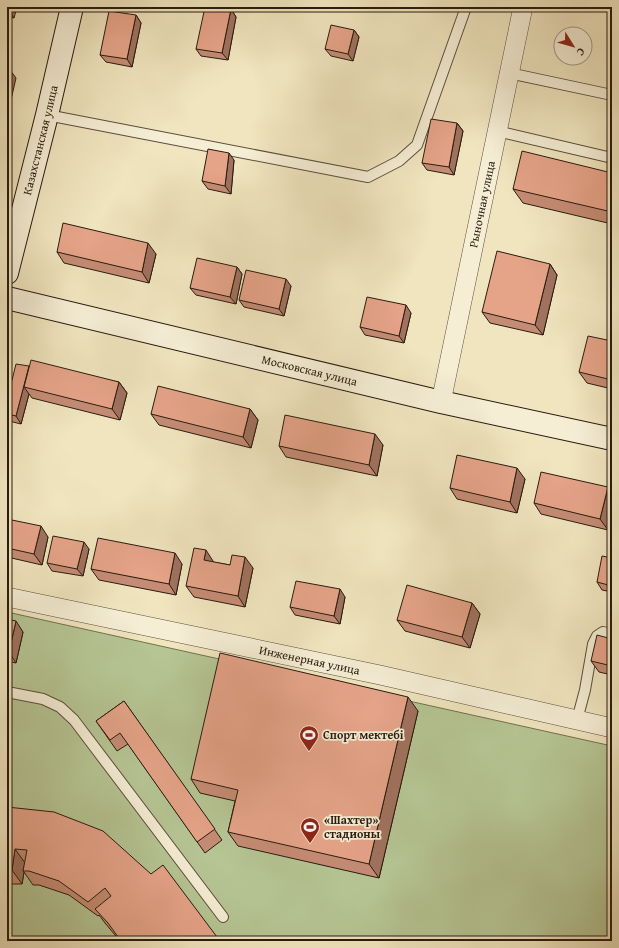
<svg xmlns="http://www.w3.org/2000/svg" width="619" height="948" viewBox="0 0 619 948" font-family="'Gentium Book Plus',serif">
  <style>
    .green { fill: #b6c594; stroke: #707051 }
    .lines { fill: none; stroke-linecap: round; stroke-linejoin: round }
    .lane-casing { stroke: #5b4e3a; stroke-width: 12 }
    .street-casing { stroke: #5b4e3a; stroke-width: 20 }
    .secondary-casing { stroke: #291b0e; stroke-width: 24 }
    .lane { stroke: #f5eed5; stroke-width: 10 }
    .street { stroke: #f5eed5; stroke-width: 19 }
    .secondary { stroke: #f5eed5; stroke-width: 22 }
    .wall { fill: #c58c75; stroke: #291b0e }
    .shaded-wall { fill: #a0725f; stroke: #291b0e }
    .building { fill: #e5a388; stroke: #291b0e }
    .labels { text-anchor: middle; stroke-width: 3.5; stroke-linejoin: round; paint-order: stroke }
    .street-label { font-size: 12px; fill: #291b0e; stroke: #f5eed5 }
    .poi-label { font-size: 12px; font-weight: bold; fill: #291b0e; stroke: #f5eed5; text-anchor: start }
  </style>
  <rect width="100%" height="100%" fill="#f0e5bf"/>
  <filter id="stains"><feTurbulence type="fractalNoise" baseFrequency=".005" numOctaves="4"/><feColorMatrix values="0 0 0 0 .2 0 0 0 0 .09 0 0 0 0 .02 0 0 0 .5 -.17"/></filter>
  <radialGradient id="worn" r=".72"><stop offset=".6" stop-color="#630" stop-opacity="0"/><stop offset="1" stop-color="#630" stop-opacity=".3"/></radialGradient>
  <path class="green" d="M7,612L612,746V941H7Z"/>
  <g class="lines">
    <defs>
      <path id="lane" d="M509,73L612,95
        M47,115L368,177L399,161L417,145L466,7
        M497,131L612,158
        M7,692L43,699L60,707L74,720L223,917
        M577,720L585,690L593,644L597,636L603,632L612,634"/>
      <g id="street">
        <path id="s1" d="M441,402L523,7"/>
        <path id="s2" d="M7,597L380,675L612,728"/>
      </g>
      <g id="secondary">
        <path id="s3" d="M7,273L47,115L72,7"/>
        <path id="s4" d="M7,298L441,402L612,439"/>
      </g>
    </defs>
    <use href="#lane" class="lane-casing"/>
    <use href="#street" class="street-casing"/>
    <use href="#secondary" class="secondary-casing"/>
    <use href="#lane" class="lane"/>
    <use href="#street" class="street"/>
    <use href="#secondary" class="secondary"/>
  </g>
  <path class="wall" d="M7,7L14,18L7,17Z
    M231,9L236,17L228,60L201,56L196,49Z
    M136,15L141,23L132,67L106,62L100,55Z
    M354,30L359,37L353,61L331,56L325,49Z
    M457,123L463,131L454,175L427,170L422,163Z
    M234,160L231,194L208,189L202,181Z
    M612,173V224L523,203L513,189Z
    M57,252L156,254L149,283L64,263Z
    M550,264L557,275L543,335L490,323L482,312Z
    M237,267L242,274L236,304L196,295L190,288Z
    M291,286L284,316L244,307L239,300Z
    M411,313L404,343L365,335L360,327Z
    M612,341V389L587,383L579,372Z
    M29,367L119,382L127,393L120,420L32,398L29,394L21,424L9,421L7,418V400Z
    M250,409L258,420L251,448L159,425L151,414Z
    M383,445L377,476L286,457L279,446Z
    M525,479L517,513L457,499L450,488Z
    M608,487L612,494V512L608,530L541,514L534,503Z
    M7,519L48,537L42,565L7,557Z
    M89,549L83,576L52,571L47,563Z
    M612,558V592L602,590L597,582Z
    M213,561V562L230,565L253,568L245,607L194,597L186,586Z
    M182,564L176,595L99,580L91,569Z
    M345,597L340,624L295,615L290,607Z
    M472,603L480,614L470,648L405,631L397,620Z
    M7,619L23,632L16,663L7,661Z
    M612,639V675L599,672L591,661Z
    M124,701L222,840L205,853L128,744L117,751L96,721Z
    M418,711L379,878L238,846L228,832L235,801L200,793L191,779Z
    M7,807L220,941H120L105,923L99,915L98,916L69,895L39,885H33L24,872L22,884H7Z"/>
  <path class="shaded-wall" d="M7,7H17L14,18L7,8Z
    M231,9L236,17L228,60L222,53Z
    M136,15L141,23L132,67L127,59Z
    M354,30L359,37L353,61L348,54Z
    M7,66L16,78L7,117Z
    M457,123L463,131L454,175L449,167Z
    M229,153L234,160L231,194L225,186Z
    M148,243L156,254L149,283L142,272Z
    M550,264L557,275L543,335L535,325Z
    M237,267L242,274L236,304L230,297Z
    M286,279L291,286L284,316L279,309Z
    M406,305L411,313L404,343L399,336Z
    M29,366L34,374L24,387L29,394L21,424L16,416Z
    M119,382L127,393L120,420L112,409Z
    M250,409L258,420L251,448L243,437Z
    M375,434L383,445L377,476L369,465Z
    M7,454L10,458L7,471Z
    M517,468L525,479L517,513L510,502Z
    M608,487L612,494V512L608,530L600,519Z
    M41,526L48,537L42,565L34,554Z
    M84,542L89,549L83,576L77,569Z
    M206,550L213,561L211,571L204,560Z
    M175,553L182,564L176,595L169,584Z
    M245,557L253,568L245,607L238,596Z
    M340,589L345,597L340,624L334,616Z
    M472,603L480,614L470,648L462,637Z
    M16,621L23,632L16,663L9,652Z
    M408,697L418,711L379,878L369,864Z
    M15,849L25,863L23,871L24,872L22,884L12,870Z"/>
  <path class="building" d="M205,7H219L231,9L222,53L196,49Z
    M109,11L136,15L127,59L100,55Z
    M331,25L354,30L348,54L325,49Z
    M431,119L457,123L449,167L422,163Z
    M208,149L229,153L225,186L202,181Z
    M522,151L612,173V212L513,189Z
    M63,223L148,243L142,272L57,252Z
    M497,251L550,264L535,325L482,312Z
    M197,258L237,267L230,297L190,288Z
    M246,270L286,279L279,309L239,300Z
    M367,297L406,305L399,336L360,327Z
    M588,336L612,341V380L579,372Z
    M31,360L119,382L112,409L24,387Z
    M16,364L29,366L16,416L7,414V400Z
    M158,386L250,409L243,437L151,414Z
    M285,415L375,434L369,465L279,446Z
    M457,455L517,468L510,502L450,488Z
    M541,472L608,487L600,519L534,503Z
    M7,519L41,526L34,554L7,548Z
    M53,536L84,542L77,569L47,563Z
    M98,538L175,553L169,584L91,569Z
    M194,548L206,550L204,560L230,565L232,555L245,557L238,596L186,586Z
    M602,556L612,558V586L597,582Z
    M296,581L340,589L334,616L290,607Z
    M407,585L472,603L462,637L397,620Z
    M7,619L16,621L9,652H7Z
    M597,635L612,639V666L591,661Z
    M220,653L408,697L369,864L228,832L238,790L191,779Z
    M124,701L215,829L197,842L120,733L110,740L96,721Z
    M7,807L54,812L103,831L151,874L163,865L220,941H121L108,923L95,909L111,896L105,888L88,902L59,881L29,871H23L27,850L15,849L12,870H7Z"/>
  <defs>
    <symbol id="stadium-pin" viewBox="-11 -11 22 30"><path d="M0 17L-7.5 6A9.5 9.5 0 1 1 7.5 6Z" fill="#8f2418" stroke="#f5eed5"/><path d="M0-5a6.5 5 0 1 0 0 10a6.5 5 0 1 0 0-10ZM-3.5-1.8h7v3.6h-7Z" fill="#fff"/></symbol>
  </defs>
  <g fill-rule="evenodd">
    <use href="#stadium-pin" x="298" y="724" width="22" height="30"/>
    <use href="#stadium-pin" x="299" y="816" width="22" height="30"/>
  </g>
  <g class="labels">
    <g class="street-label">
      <text dy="4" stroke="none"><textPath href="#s3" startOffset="137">Казахстанская улица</textPath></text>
      <text dy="4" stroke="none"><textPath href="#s1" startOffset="202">Рыночная улица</textPath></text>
      <text dy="4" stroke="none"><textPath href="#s4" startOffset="311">Московская улица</textPath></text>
      <text dy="4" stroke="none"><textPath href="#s2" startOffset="309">Инженерная улица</textPath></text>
    </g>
    <g class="poi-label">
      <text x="323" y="739">Спорт мектебі</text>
      <text x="324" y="824">«Шахтер»<tspan x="324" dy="14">стадионы</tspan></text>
    </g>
  </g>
  <rect width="619" height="948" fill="none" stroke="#f0e5bf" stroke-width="24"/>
  <rect x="8" y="8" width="603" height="932" fill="none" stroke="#291b0e" stroke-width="2"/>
  <rect x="12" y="12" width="595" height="924" fill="none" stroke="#291b0e"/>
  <g transform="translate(573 46) rotate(127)"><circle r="19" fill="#f5eed5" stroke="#a39a85"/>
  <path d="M0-3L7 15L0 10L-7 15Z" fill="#8f2418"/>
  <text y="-6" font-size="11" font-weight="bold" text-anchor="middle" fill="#291b0e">С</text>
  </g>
  <rect width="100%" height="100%" filter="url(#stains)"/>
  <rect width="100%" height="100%" fill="url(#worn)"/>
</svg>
